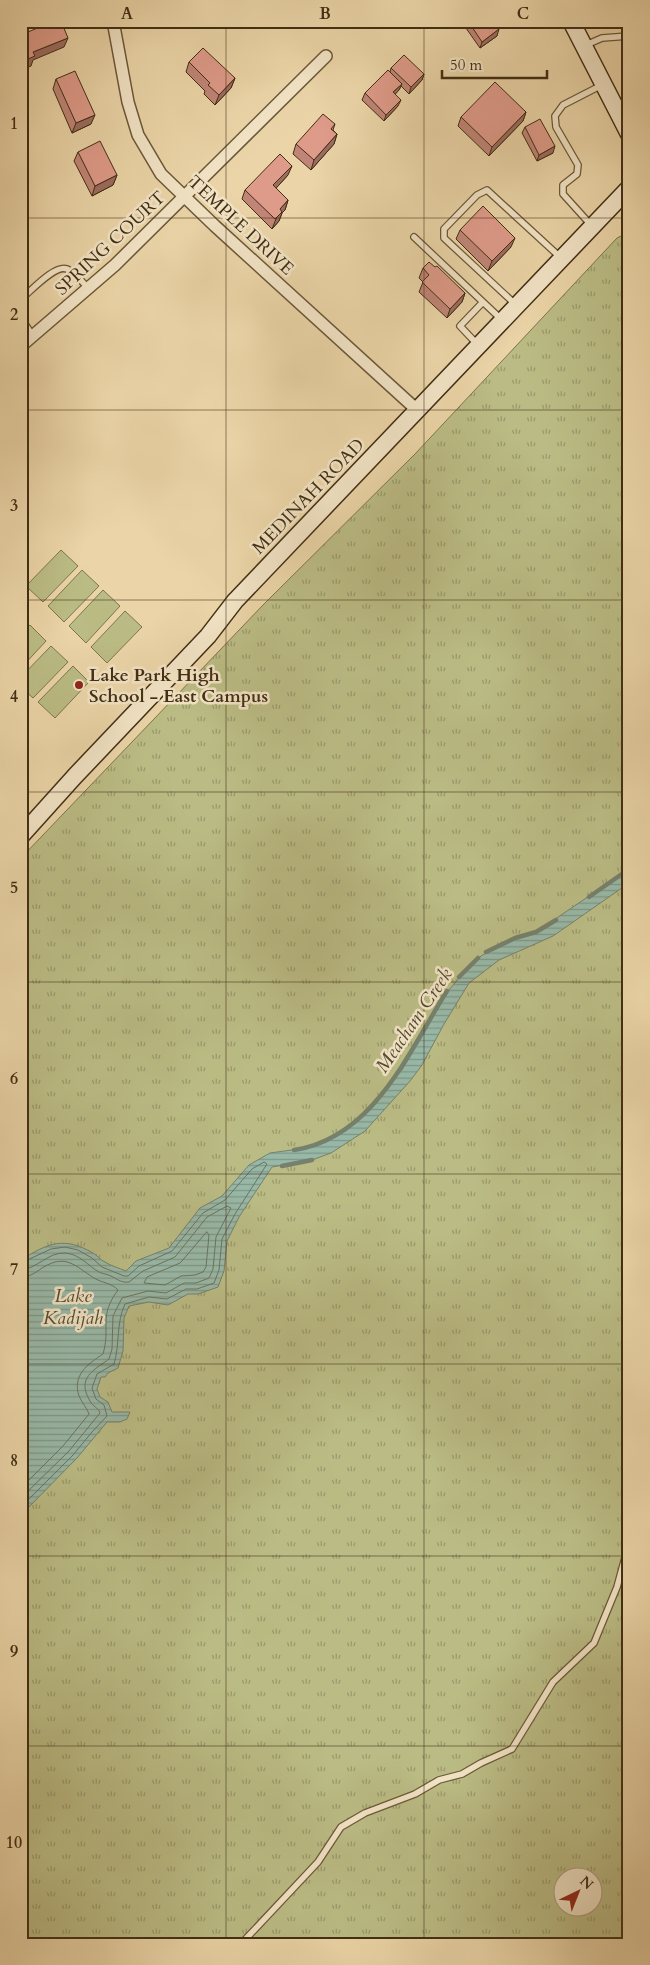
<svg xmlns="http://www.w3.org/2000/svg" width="650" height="1965" viewBox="0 0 650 1965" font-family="Cardo,serif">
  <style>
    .grass { fill: url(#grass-tufts); stroke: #7e754c; fill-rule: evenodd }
    .pitch { fill: #bbbc85; stroke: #7e754c }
    .water { fill: url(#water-rules); stroke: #75816c }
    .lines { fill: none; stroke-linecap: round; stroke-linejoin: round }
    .shore { stroke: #6c745e; stroke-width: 1 }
    .stream { stroke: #75816c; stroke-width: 4.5 }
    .lane-casing { stroke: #6c5838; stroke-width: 8 }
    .street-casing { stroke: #6c5838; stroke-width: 14 }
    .secondary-casing { stroke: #412e13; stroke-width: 19 }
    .lane { stroke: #f2e4c6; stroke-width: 5.5 }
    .street { stroke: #f2e4c6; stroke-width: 11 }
    .secondary { stroke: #f2e4c6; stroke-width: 16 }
    .wall { fill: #c08577; stroke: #412e13 }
    .shaded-wall { fill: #9c6c61; stroke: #412e13 }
    .building { fill: #df9b8a; stroke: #412e13 }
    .grid { fill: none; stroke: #412e13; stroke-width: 1; stroke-opacity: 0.55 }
    .poi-dot { fill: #8f2418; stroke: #f2e4c6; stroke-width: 2 }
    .labels { text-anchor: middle; stroke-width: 5; stroke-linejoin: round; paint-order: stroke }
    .street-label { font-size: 18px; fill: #412e13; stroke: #f2e4c6 }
    .poi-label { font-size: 18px; font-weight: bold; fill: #412e13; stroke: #f2e4c6; text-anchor: start }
    .water-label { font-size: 19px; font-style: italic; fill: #524a31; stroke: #f2e4c6 }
    .neatline { fill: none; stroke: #412e13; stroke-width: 2 }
    .grid-label { font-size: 16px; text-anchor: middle; font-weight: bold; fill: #412e13 }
  </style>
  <defs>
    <pattern id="grass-tufts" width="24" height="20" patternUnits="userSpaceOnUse" patternTransform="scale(1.25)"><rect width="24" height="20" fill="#bbbc85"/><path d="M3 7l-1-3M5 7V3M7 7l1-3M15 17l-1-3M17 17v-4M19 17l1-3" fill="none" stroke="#9a996c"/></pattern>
    <pattern id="water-rules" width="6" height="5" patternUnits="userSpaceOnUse" patternTransform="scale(1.25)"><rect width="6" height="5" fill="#98b9a8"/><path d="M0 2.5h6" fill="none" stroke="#7e9788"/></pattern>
  </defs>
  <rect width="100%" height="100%" fill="#ebd5a8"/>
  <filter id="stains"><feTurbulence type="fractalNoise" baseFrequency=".004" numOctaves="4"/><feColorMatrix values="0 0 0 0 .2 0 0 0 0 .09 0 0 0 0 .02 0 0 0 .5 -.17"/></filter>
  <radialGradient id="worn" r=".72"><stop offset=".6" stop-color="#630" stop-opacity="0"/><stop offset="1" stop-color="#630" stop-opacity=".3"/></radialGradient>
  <path class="grass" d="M629,232V1944H21V858L264,604L415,454L617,238ZM562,1878H592V1908H562Z"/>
  <path class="pitch" d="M61,550L78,566L43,602L26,586Z
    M82,570L99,586L64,622L48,606Z
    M103,590L120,606L86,643L69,626Z
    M125,611L142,627L107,663L91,647Z
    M30,625L46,641L21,668V634Z
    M51,646L68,662L33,698L21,687V677Z
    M73,666L89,682L55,718L38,702Z"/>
  <path class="water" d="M629,869V883L553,936L499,960L469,983L444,1024L422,1065L410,1081L365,1131L331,1153L312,1160L272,1167L239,1217L227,1241L224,1271L218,1287L198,1294H188L168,1305L149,1302L129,1306L124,1318L123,1351L118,1368L108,1373L105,1377H101L97,1389L100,1397L108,1402L112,1412H130L127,1419L120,1422H107L77,1458L21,1515V1260C48,1243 64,1236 93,1253C97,1255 100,1260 105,1262C111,1266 119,1268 126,1271L136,1261L169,1248L200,1208L222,1196L249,1165L270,1153L313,1147L333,1138L351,1126L402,1070L448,991L474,961L490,950L515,938L536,932Z"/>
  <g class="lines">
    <path class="shore" d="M207,1232L209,1235L206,1267L203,1272L195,1275L181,1276L165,1285L144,1283L147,1277L180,1263Z
      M21,1263L51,1249L65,1247L78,1250L92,1258L102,1267L124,1276H128L139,1266L172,1251L203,1213L225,1200L252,1169L264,1162L267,1164L235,1214L222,1239L219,1270L214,1283L197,1289H186L167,1299L149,1297L125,1304C116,1323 120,1344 114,1364L97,1374L92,1388L96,1399L104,1405L107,1416L92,1432L73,1455L21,1507
      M21,1270C37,1269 48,1252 65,1253C80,1254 88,1266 99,1272C103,1274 107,1274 111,1276C117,1279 121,1283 129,1282L143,1271L175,1257L207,1217L227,1206L231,1208L216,1237L213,1269L209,1278L196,1283H184L166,1293L148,1291L122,1298L113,1316L112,1349L109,1359C94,1370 76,1378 90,1401C93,1407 98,1407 100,1413L69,1451L21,1498
      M21,1277C30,1277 35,1273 42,1268C66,1253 75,1266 94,1278C102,1283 112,1283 118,1290C98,1317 111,1327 103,1354C88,1364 72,1375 79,1396C82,1403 87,1408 89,1414L63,1446L21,1488"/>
    <path class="stream" d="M589,897L629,869
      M486,952L515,938L536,932L556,920
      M459,977L478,958
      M294,1150C374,1138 409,1051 447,991
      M282,1166L312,1160"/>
    <defs>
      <path id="lane" d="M586,45L602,38L629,36
        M591,225L563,194V185L577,174L578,165L556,127L555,116L563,105L602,85
        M414,237L501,319
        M21,299C31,291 55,264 67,269C76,273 82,282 88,288
        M515,304L444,238V229L477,195L487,190L560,257
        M21,318L33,336
        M477,344L460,326L483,302
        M241,1944L318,1862L341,1827L365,1813L415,1794L439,1780L462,1774L481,1763L512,1749L553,1682L594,1643L617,1587L629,1543"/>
      <path id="street" d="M113,21L128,102L138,135L161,174L215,226L417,410
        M21,346L115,265L326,56"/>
      <path id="secondary" d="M571,21L629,134
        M21,836L75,776L208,636L235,601L629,188"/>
    </defs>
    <use href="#lane" class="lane-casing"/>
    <use href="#street" class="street-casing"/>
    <use href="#secondary" class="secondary-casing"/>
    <use href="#lane" class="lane"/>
    <use href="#street" class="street"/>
    <use href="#secondary" class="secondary"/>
  </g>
  <path class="wall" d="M461,21H493L497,36L480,48Z
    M189,62L235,78L231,88L215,105L204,94L205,91L186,72Z
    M391,68L424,74L422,80L409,94L401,86L399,90L395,94L398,106L384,121L362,100L365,93L390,72Z
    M56,79L91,124L72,133L53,89Z
    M526,112L523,121L489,156L458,126L461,117Z
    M335,124L333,130L337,134L334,144L311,170L293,154L296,144Z
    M525,127L553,153L537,161L522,133Z
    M78,152L117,175L113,185L92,196L74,161Z
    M288,175L276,188L288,200L285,210L282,213L279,221L272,229L242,199L245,190Z
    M460,230L511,247L488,271L456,239Z
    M435,267L465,293L462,302L447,318L419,292L423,282L419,278L423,268Z"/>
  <path class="shaded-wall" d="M499,29L497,36L480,48L482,42Z
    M68,38L64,47L33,60L31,66L21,70V62L33,52Z
    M424,74L422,80L409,94L411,87Z
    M235,78L231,88L215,105L219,95Z
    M402,84L399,90L391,99L393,92Z
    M401,100L398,106L384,121L386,115Z
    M526,112L523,121L489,156L492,147Z
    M95,115L91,124L72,133L76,123Z
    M337,134L334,144L311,170L314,160Z
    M555,146L553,153L537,161L539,155Z
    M292,166L288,175L270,195L273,185Z
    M117,175L113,185L92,196L95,186Z
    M288,200L285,210L282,213L279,221L272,229L280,209Z
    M515,238L511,247L488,271L492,261Z
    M465,293L462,302L447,318L450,309Z"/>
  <path class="building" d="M54,21H61L68,38L33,52L35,56L21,62V35Z
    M468,21H493L499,29L482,42Z
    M203,48L235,78L219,95L208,85L210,83L189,62Z
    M404,55L424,74L411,87L391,68Z
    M388,70L402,84L393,92L401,100L386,115L365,93Z
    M75,71L95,115L76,123L56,79Z
    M495,82L526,112L492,147L461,117Z
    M323,114L335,124L331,129L337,134L314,160L296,144Z
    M540,119L555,146L539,155L525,127Z
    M100,141L117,175L95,186L78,152Z
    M280,154L292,166L273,185L288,200L280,209L282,212L275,219L245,190Z
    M483,206L515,238L492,261L460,230Z
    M429,262L435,267L437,266L465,293L450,309L422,282L429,275L423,268Z"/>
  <path class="grid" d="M226,21V1944M424,21V1944M21,218H629M21,410H629M21,600H629M21,792H629M21,982H629M21,1174H629M21,1364H629M21,1556H629M21,1746H629"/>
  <circle class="poi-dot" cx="79" cy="685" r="5"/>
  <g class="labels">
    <g class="street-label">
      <text transform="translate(241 225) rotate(43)" y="6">TEMPLE DRIVE</text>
      <text transform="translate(110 243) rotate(-43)" y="6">SPRING COURT</text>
      <text transform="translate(308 496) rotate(-46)" y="6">MEDINAH ROAD</text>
    </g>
    <g class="poi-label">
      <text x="89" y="681">Lake Park High<tspan x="89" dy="21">School - East Campus</tspan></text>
    </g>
    <g class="water-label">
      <text transform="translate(413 1020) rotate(-56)" y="7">Meacham Creek</text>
      <text x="73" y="1302">Lake<tspan x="73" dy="22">Kadijah</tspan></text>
    </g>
  </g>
  <rect width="650" height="1965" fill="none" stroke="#ebd5a8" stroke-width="55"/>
  <g transform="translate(578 1892) rotate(43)"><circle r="24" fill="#f2e4c6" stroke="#ab9b7e"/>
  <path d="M0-4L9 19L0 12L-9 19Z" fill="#8f2418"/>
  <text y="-8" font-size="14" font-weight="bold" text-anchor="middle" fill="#412e13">N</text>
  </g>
  <path d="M442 70v8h105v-8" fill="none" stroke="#412e13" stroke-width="2.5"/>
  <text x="450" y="70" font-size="15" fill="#412e13" stroke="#f2e4c6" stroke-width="4" paint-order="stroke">50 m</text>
  <rect x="28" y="28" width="594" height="1910" class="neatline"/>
  <g class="grid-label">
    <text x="127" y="19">A</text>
    <text x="325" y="19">B</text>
    <text x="523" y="19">C</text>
    <text x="14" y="129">1</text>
    <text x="14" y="320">2</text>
    <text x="14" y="511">3</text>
    <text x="14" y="702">4</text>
    <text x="14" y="893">5</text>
    <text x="14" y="1084">6</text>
    <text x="14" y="1275">7</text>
    <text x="14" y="1466">8</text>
    <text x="14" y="1657">9</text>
    <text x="14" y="1848">10</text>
  </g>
  <rect width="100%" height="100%" filter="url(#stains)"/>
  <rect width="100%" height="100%" fill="url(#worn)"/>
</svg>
